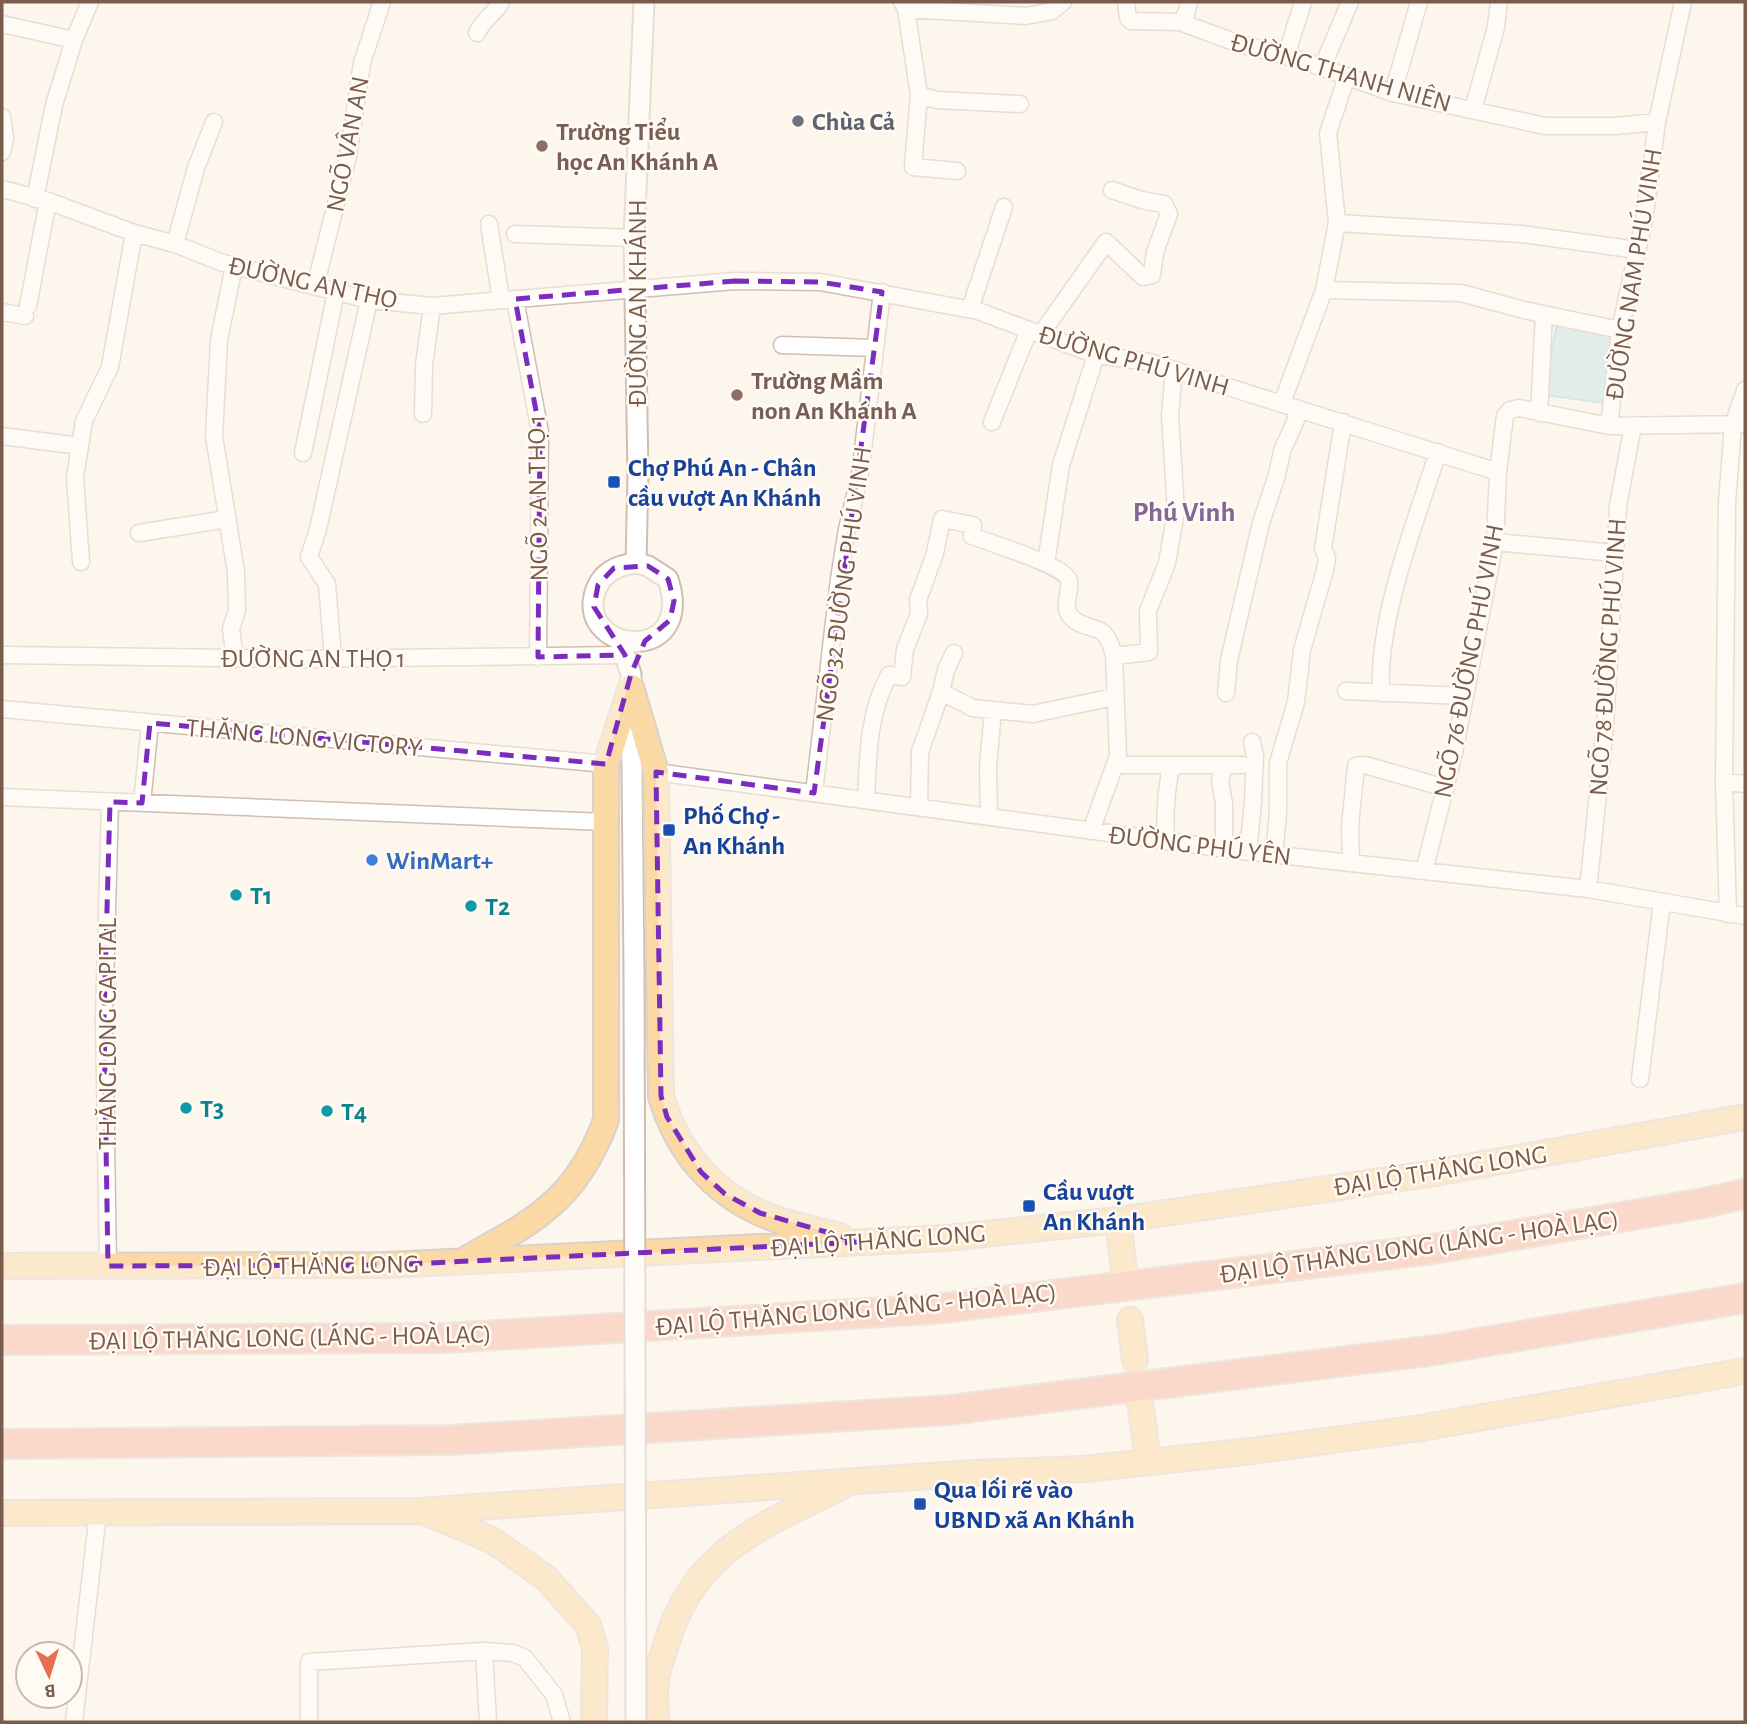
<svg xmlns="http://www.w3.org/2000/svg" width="1747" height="1724" viewBox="0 0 1747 1724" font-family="'Alegreya Sans',sans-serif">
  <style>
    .water { fill: #bfe3e8; stroke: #a5d3da; stroke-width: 2 }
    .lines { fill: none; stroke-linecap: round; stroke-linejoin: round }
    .minor-casing { stroke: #d1beb0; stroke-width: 19 }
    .tertiary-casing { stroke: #d1beb0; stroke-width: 23 }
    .primary-casing { stroke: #dad1cd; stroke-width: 28 }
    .motorway-casing { stroke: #dad1cd; stroke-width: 32 }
    .minor { stroke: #fff; stroke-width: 16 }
    .tertiary { stroke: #fff; stroke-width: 19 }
    .primary { stroke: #fbd9a5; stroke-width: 24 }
    .motorway { stroke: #f7b7a3; stroke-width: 28 }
    .tertiary-bridge-casing { stroke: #d1beb0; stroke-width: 23; stroke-linecap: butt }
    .tertiary-bridge { stroke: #fff; stroke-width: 19 }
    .marked { fill: none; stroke: #7b2cbf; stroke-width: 5; stroke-dasharray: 14 9; stroke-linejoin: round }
    .worship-dot { fill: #6b7280; stroke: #fffaf3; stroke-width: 2.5 }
    .education-dot { fill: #8d6e63; stroke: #fffaf3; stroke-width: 2.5 }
    .transit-dot { fill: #1a4fb4; stroke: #fffaf3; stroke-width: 2.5 }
    .shop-dot { fill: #3f7fe0; stroke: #fffaf3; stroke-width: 2.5 }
    .culture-dot { fill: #0f9aa8; stroke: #fffaf3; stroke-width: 2.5 }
    .labels { text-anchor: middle; stroke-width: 5; stroke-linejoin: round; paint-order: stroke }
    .street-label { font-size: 26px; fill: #7a5c4d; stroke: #fffaf3 }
    .worship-label { font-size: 26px; font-weight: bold; fill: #5b616d; stroke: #fffaf3; text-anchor: start }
    .education-label { font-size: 26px; font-weight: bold; fill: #785e54; stroke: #fffaf3; text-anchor: start }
    .transit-label { font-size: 26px; font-weight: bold; fill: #164399; stroke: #fffaf3; text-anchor: start }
    .shop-label { font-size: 26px; font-weight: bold; fill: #366cbe; stroke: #fffaf3; text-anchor: start }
    .culture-label { font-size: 26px; font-weight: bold; fill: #0d838f; stroke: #fffaf3; text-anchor: start }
    .neighbourhood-label { font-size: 28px; font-weight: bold; fill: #846695; stroke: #fffaf3 }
  </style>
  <rect width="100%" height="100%" fill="#fdf6ec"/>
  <path class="water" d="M1558,319L1616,332L1605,403L1543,395Z"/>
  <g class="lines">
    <defs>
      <path id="minor" d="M902,2L906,9L919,95L913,167L957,171
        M1126,2L1128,18L1131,21L1180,22L1234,42L1304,61L1393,93L1545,126H1616L1657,122
        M906,9L1026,16L1052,11L1063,2
        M1180,22L1186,14L1189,2
        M2,24L74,40
        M477,33C483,19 494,15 501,2
        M1286,56L1303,2
        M1322,68L1350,2
        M1393,93L1419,2
        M919,95L937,100L1020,104
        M1473,110L1496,27L1499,2
        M2,117L5,138L2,152
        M2,189L48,201L134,233L175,244L223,263L369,300L432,306L735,281L820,282L978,311L1096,355L1149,362L1498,472
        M35,199L54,105L74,40L90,2
        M1337,223L1522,234L1637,250
        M489,224L501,300
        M515,234L634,238
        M175,244L196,168L214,122
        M234,266L219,340L214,436L236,572L237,610L231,629L235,659
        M315,287L348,156L362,63L382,2
        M1324,290L1461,293L1524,310L1620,330
        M515,299L540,432L538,657
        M28,306L48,201
        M970,309L1004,207
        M2,312L25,316
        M1041,334L1106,242L1143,277L1152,275L1155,252L1169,214L1164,204L1141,200L1112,190
        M782,345L875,348
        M1282,403L1324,290L1337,223L1328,133L1347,76
        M1539,413L1544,314
        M423,414L424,365L432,306
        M992,422L1029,330
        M1609,426L1620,330L1644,220L1657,122L1683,2
        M2,436L80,446
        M303,453L336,292
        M139,533L227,519
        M1495,542L1615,553
        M81,562L75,477L84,421L110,367L134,233
        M1046,563L1061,465L1096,355
        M2,655L303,659L625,655
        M1114,656L1149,652L1148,611L1167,563L1176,511L1170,415L1174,370
        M333,659L327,584L309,557L318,529L369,300
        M1346,691L1464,696
        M941,692L973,708L1033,714L1114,697
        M1226,693L1229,660L1261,523L1277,475L1282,451L1296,420V408
        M1381,693C1377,618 1415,524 1438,452
        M2,709L606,764
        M1115,765H1243
        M1224,765L1220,781L1224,804V849
        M656,772L1242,851L1588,889L1745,916
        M1724,782L1745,784
        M814,793L839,579L847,529L860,474L882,292
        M2,797L605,822
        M866,800C868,757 868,713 889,675L902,677L905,649L919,614L918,600L935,553L942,519L973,525L972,536C987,542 1067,566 1069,581C1071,593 1061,608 1072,618C1091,635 1105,618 1114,656L1118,756L1091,831
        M142,803L150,723
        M919,807L920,752L941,692L946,670L954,653
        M989,817L988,767L993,710
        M1166,841C1164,816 1166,795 1170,771L1177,765
        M1248,852L1253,802L1255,756L1252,742
        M1274,855L1278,813V763L1296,702L1302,650L1325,570L1327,558L1323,549L1343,422
        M1351,863L1350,826L1356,766L1365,765L1446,788
        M1424,871L1454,753L1495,542L1498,472L1505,416L1510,410L1519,408L1609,426L1745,424
        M1588,889L1605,727L1618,506L1633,425
        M1728,914L1724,782L1727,502L1733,425L1745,390
        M1640,1079L1662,902
        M108,1266L104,1018L110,802
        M484,1651L513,1653L525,1658L554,1695L562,1722
        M74,1722L98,1513
        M309,1722V1662L484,1651L488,1722"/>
      <path id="tertiary" d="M636,563L638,474L634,238L644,2
        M636,563L648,566L668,579C697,670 569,652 597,587C604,571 619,565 636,563Z
        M620,641L631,674L634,969"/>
      <path id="primary" d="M631,687L656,772L661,1096C676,1148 709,1189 758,1212C783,1224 814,1229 840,1236
        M1118,1220L1125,1279
        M463,1261C491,1244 522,1230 546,1209C574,1187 594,1153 606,1120V764L631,687
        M2,1266L388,1265L947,1238L1118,1220L1435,1173L1745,1117
        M1130,1320L1135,1360
        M1139,1394L1148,1462
        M2,1513L420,1511L974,1473L1084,1469L1252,1451L1421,1428L1745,1371
        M427,1513L492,1540L546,1578L588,1625L595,1648L594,1722
        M656,1722C656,1708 654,1693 656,1679C657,1669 662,1658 665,1648C691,1553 760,1526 841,1487"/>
      <path id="motorway" d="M2,1340L447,1338L935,1309L1433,1249L1704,1203L1745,1194
        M2,1444L450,1440L949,1410L1436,1350L1745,1298"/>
    </defs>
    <use href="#minor" class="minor-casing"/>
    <use href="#tertiary" class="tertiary-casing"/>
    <use href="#primary" class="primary-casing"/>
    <use href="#motorway" class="motorway-casing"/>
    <use href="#minor" class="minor"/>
    <use href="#tertiary" class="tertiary"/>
    <use href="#primary" class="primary"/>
    <use href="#motorway" class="motorway"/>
    <defs>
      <path id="tertiary-bridge" d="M634,969L636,1722"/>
    </defs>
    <use href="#tertiary-bridge" class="tertiary-bridge-casing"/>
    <use href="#tertiary-bridge" class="tertiary-bridge"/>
  </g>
  <path d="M0 0H1747V1724H0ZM735,281L820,282L882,292L814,793L656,772L661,1096L667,1117L701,1172L725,1194L760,1213L861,1242L388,1265L108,1266L104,1018L110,802L142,803L150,723L606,764L631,674L645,641L670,620L674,601L668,579L648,566L614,568L598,585L594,607L625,655L538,657L540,432L515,299Z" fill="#fdf6ec" fill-opacity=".55" fill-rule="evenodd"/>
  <path class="marked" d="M735,281L820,282L882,292L814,793L656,772L661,1096L667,1117L701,1172L725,1194L760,1213L861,1242L388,1265L108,1266L104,1018L110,802L142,803L150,723L606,764L631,674L645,641L670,620L674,601L668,579L648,566L614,568L598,585L594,607L625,655L538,657L540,432L515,299Z"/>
  <circle class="worship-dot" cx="798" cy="121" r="7"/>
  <g class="education-dot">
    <circle cx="542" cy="146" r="7"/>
    <circle cx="737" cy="395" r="7"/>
  </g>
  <g class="transit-dot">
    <rect x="607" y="475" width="14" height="14" rx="3.5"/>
    <rect x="662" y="823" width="14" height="14" rx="3.5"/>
    <rect x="1022" y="1199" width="14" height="14" rx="3.5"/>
    <rect x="913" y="1497" width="14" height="14" rx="3.5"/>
  </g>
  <circle class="shop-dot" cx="372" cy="860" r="7"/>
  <g class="culture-dot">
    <circle cx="236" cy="895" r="7"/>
    <circle cx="471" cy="906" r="7"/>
    <circle cx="186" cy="1108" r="7"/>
    <circle cx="327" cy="1111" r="7"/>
  </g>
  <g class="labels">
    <g class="street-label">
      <text transform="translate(1341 72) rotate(16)" y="9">ĐƯỜNG THANH NIÊN</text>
      <text transform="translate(347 144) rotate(-79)" y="9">NGÕ VÂN AN</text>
      <text transform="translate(1633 274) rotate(-81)" y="9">ĐƯỜNG NAM PHÚ VINH</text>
      <text transform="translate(313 282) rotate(12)" y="9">ĐƯỜNG AN THỌ</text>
      <text transform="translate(637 303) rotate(-90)" y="9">ĐƯỜNG AN KHÁNH</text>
      <text transform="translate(1134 360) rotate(16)" y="9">ĐƯỜNG PHÚ VINH</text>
      <text transform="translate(537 498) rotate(-91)" y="9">NGÕ 2 AN THỌ 1</text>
      <text transform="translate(843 584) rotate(-82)" y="9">NGÕ 32 ĐƯỜNG PHÚ VINH</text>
      <text transform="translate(1607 657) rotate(-86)" y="9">NGÕ 78 ĐƯỜNG PHÚ VINH</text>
      <text x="313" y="667">ĐƯỜNG AN THỌ 1</text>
      <text transform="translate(1468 661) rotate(-79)" y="9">NGÕ 76 ĐƯỜNG PHÚ VINH</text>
      <text transform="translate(304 737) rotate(5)" y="9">THĂNG LONG VICTORY</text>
      <text transform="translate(1200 845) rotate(7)" y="9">ĐƯỜNG PHÚ YÊN</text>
      <text transform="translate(107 1034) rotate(-90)" y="9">THĂNG LONG CAPITAL</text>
      <text transform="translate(1440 1170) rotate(-9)" y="9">ĐẠI LỘ THĂNG LONG</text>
      <text transform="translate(878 1240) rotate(-4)" y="9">ĐẠI LỘ THĂNG LONG</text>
      <text transform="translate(1419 1246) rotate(-8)" y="9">ĐẠI LỘ THĂNG LONG (LÁNG - HOÀ LẠC)</text>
      <text transform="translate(311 1265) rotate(-1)" y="9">ĐẠI LỘ THĂNG LONG</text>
      <text transform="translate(856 1309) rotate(-5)" y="9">ĐẠI LỘ THĂNG LONG (LÁNG - HOÀ LẠC)</text>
      <text transform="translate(290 1337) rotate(-1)" y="9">ĐẠI LỘ THĂNG LONG (LÁNG - HOÀ LẠC)</text>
    </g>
    <g class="worship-label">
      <text x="812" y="130">Chùa Cả</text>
    </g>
    <g class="education-label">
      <text x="556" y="140">Trường Tiểu<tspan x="556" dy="30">học An Khánh A</tspan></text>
      <text x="751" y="389">Trường Mầm<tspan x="751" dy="30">non An Khánh A</tspan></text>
    </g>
    <g class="transit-label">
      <text x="628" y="476">Chợ Phú An - Chân<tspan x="628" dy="30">cầu vượt An Khánh</tspan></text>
      <text x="683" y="824">Phố Chợ -<tspan x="683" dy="30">An Khánh</tspan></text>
      <text x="1043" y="1200">Cầu vượt<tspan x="1043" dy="30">An Khánh</tspan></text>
      <text x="934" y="1498">Qua lối rẽ vào<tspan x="934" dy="30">UBND xã An Khánh</tspan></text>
    </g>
    <g class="shop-label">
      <text x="386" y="869">WinMart+</text>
    </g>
    <g class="culture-label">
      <text x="250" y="904">T1</text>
      <text x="485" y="915">T2</text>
      <text x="200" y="1117">T3</text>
      <text x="341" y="1120">T4</text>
    </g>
    <g class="neighbourhood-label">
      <text x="1184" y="521">Phú Vinh</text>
    </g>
  </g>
  <rect width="1747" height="1724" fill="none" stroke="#7a5c4d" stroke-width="7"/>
  <g transform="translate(49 1675) rotate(176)"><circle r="33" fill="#fffaf3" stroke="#cabbb1" stroke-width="2"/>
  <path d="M0-5L12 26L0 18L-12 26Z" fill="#e76f51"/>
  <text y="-10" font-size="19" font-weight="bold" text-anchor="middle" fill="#7a5c4d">B</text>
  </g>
</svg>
